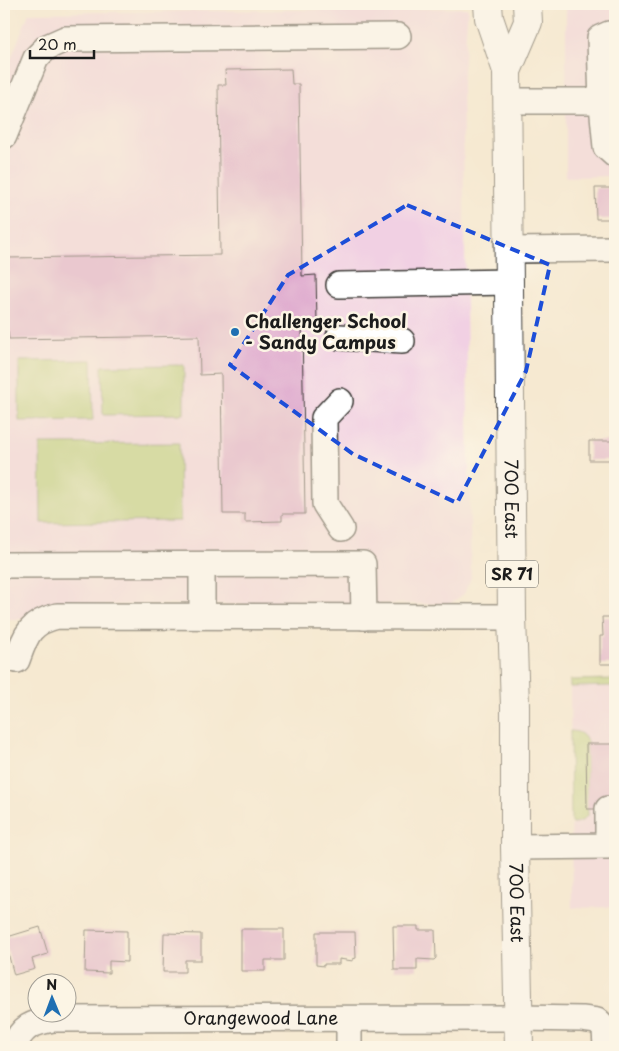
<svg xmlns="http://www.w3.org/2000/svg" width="619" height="1051" viewBox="0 0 619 1051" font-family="'Playpen Sans',sans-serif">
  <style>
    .built { fill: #f1d0e3 }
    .green { fill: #b1c96e; stroke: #667245 }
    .building { fill: #dba1cc }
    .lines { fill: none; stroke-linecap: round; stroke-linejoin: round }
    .minor-casing { stroke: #3d3b37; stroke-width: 28 }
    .major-casing { stroke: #3d3b37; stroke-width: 30 }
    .minor { stroke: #fff; stroke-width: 25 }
    .major { stroke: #fff; stroke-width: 28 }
    .marked { fill: none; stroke: #1d4ed8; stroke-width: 4; stroke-dasharray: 10 6; stroke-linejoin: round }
    .poi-dot { fill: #1f6fb2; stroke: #fcf5e5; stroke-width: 2 }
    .labels { text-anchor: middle; stroke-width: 5; stroke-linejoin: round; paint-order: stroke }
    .shield { fill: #fcf5e5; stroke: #5f5d58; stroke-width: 1 }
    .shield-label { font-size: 16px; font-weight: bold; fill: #1c1c1c }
    .poi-label { font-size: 18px; font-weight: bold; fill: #1c1c1c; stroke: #fcf5e5; text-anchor: start }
    .street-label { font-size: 18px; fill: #1c1c1c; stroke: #fcf5e5 }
  </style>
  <rect width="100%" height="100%" fill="#fcf5e5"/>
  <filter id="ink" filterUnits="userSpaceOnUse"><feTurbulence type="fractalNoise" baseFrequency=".02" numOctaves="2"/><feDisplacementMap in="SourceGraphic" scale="10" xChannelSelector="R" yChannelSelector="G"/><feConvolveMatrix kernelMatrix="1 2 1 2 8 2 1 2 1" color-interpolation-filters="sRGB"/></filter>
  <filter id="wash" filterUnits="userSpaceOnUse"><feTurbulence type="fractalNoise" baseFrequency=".0096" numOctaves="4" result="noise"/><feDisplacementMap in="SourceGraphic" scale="20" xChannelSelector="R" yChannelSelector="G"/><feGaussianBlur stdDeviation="1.12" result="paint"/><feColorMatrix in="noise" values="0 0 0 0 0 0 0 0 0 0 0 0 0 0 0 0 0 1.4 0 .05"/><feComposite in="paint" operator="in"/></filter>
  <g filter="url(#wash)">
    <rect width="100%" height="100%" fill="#f6e9d1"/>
    <path class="built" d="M99,4H456V5L99,9Z
      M566,4H615V176L566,177Z
      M468,8L462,85L471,578L464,594L451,603L443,604L56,605L36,610L23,619H4V76L29,13Z
      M615,679V907L572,908L570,680Z"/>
    <path class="green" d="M92,360L93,420L19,421V361Z
      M184,365V414L103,415L102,366Z
      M179,443L180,521L41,523L40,444Z
      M615,679V686L570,687V680Z
      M570,731C580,731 585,735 588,744L586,745L588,814C584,821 579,823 571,823Z"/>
    <g id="blocks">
      <path class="building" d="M602,4H615V5L602,6Z
        M291,69L292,84H299L302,276L316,275L317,323H302L305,514H282V521L245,522V514H223L221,374L200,375L199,336L9,339L8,331H4V265H8L7,258L220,255L218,85H226L225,70Z
        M595,188H615V219H596Z
        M589,441H615V460H589Z
        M612,596H615V664H600V636H603L602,617H613Z
        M586,744H615V809H587Z
        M393,926H418V930H435L436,958L434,960L417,959V970H394Z
        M40,927L48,954L32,959L35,969L14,975L4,938Z
        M241,929H284V960H265V971H241Z
        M86,930L127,931V962L109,961V973L85,972Z
        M316,932H355L356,958L353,959V961L339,959V964H324V966L316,965Z
        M164,933L201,934V960H185V972H163Z"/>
    </g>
  </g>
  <g filter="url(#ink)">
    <use href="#blocks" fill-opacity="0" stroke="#3d3b37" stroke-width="1"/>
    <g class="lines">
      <defs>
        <g id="minor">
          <path d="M508,101H596L602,104L606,147L615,155"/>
          <path d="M602,104L600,38L609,34H615"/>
          <path d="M4,136L36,58L47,47L65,39L398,36"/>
          <path d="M509,250L615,249"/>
          <path d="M339,285L510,282"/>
          <path d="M339,337L402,341"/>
          <path d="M340,401L324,418L325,504L341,529"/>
          <path d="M4,565L363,564L364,617"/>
          <path d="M202,565V616"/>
          <path d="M17,660C26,635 29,623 57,616L512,617"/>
          <path d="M515,847L608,846V809"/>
          <path id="s1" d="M14,1047C22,1026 32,1023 53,1019L519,1018L582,1019L597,1021L605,1029L606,1047"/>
          <path d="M349,1047V1019"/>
        </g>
        <g id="major">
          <path id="s2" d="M488,4L489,18L507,71L512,617L515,706V847L519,1047"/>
          <path d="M507,71L528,22L527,4"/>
        </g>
      </defs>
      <use href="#minor" class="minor-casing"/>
      <use href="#major" class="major-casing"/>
      <use href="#minor" class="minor"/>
      <use href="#major" class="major"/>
    </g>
  </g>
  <path d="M0 0H619V1051H0ZM407,205L550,265L526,371L457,503L353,454L230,365L288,275Z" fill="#f6e9d1" fill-opacity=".55" fill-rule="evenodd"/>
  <path class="marked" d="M407,205L550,265L526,371L457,503L353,454L230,365L288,275Z"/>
  <circle class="poi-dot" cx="235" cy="332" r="5"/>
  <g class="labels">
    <rect class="shield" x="486" y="560.5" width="52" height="27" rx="4"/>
    <g class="shield-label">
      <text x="512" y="580">SR 71</text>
    </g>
    <g class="poi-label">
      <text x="245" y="328">Challenger School<tspan x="245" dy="21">- Sandy Campus</tspan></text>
    </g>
    <g class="street-label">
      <text dy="6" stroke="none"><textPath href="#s2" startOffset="498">700 East</textPath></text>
      <text dy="6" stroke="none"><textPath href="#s2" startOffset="902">700 East</textPath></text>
      <text dy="6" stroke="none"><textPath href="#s1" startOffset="259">Orangewood Lane</textPath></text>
    </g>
  </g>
  <rect width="619" height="1051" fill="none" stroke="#fcf5e5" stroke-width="20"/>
  <g transform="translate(52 998) rotate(359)"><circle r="24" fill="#fcf5e5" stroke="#a29e95"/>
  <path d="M0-4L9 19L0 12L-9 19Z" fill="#1f6fb2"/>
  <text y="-8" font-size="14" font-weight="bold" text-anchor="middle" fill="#1c1c1c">N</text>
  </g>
  <path d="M30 50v8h64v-8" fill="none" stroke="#1c1c1c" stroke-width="2.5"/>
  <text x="38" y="50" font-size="15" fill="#1c1c1c" stroke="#fcf5e5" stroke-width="4" paint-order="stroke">20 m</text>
</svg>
